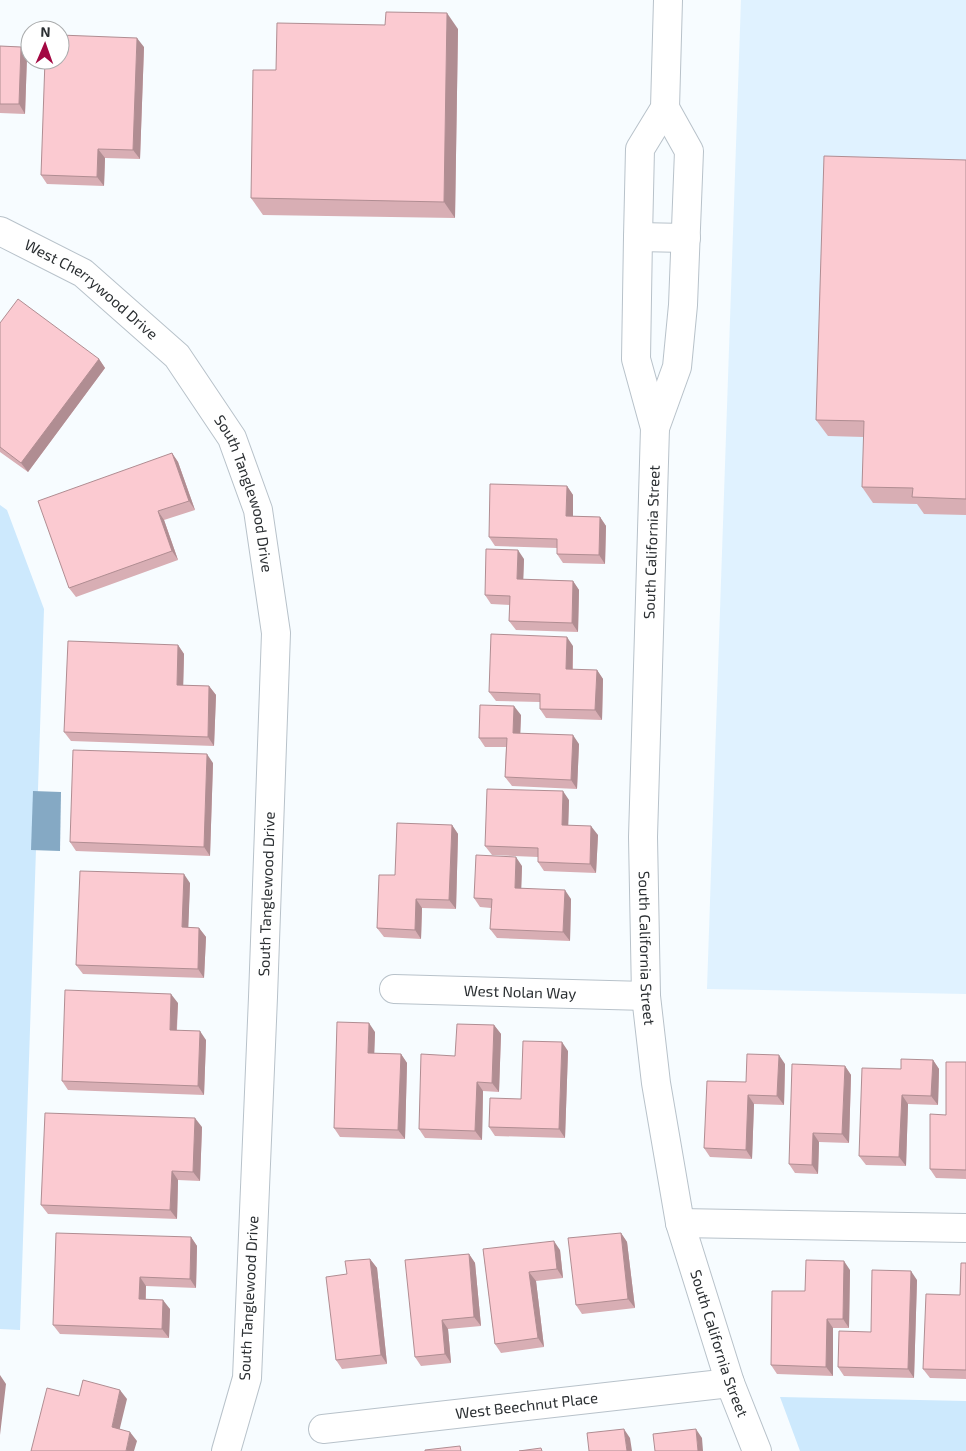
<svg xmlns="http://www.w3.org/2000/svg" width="966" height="1451" viewBox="0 0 966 1451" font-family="'Exo 2',sans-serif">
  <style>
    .built { fill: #e0f2ff }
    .green { fill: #cde9fd }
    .water { fill: #85a9c4 }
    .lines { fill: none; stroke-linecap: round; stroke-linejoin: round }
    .minor-casing { stroke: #b8c2ca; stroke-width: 30 }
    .minor { stroke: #fff; stroke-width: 28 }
    .wall { fill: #d8aeb4 }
    .shaded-wall { fill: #b08d92 }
    .building { fill: #fbcad1; stroke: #b08d92 }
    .labels { text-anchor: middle; stroke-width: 5; stroke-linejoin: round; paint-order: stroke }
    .street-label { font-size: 15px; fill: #2b2f32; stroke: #fff }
  </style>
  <rect width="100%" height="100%" fill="#f7fcff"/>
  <path class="built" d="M741,0H966V994L707,989Z"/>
  <path class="green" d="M0,505L7,510L44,609L20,1330L0,1329Z
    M780,1397L966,1401V1451H800Z"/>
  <path class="water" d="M33,791L61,792L60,851L31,850Z"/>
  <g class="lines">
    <defs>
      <g id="minor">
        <path id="s1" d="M668,0L665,108L640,149L638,237L636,359L655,428L643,837L646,996L656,1083L680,1223L730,1383L757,1451"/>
        <path id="s2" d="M0,231L83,273L177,356L232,438L258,510L276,633L263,997L247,1378L226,1451"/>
        <path d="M638,237L686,238"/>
        <path d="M655,428L677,367L683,305L689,151L665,108"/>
        <path id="s3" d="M394,989L646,996"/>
        <path d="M680,1223L966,1228"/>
        <path id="s4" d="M323,1429L730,1383"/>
      </g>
    </defs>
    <use href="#minor" class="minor-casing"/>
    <use href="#minor" class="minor"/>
  </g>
  <path class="wall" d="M458,29L455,218L263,215L251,198L276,70Z
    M0,46L21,47L27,56L25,114L0,113Z
    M144,47L140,159L105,158L104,186L47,184L41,175Z
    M966,160V515L924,514L917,504L873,503L862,487L864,437L828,436L816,420Z
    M0,323L99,359L105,368L28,472L0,452Z
    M172,453L178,462L195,510L164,520L178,560L76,597L69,588Z
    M567,486L573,495V516L600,517L606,526L605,564L563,563L557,554V548L495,546L489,537Z
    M524,559L523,579L573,581L579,590L578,632L516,630L509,621L510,605L491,604L485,595Z
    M178,645L184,654L183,685L209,686L216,695L214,746L71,741L64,732Z
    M573,646V670H597L603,679L602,720L546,718L540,709V702L496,701L489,692Z
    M521,715L520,734L579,744L577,789L512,786L505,777L506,747H485L479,738Z
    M213,763L210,856L76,851L70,842Z
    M569,800L568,825L598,835L596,873L544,871L538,862V857L492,855L485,846Z
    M452,825L458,834L456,909L422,908L421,939L384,937L377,928L395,875Z
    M522,866L521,888L571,899L570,941L497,938L490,929L491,908L480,907L474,898Z
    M190,883L188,927L199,928L206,937L204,978L83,974L76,965Z
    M178,1003L177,1030L206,1040L204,1095L68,1090L62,1081Z
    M494,1025L501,1034L499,1092L483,1091L482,1140L425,1138L419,1129L455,1056Z
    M375,1032L374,1053L401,1054L407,1063L405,1139L340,1137L334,1128Z
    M568,1051L565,1138L495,1136L489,1127L521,1099Z
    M933,1060L939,1069L938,1105L908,1104L906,1166L866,1165L859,1156L901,1069Z
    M966,1062V1179L936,1178L930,1169L946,1115Z
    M785,1064L784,1105L754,1104L752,1159L710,1157L704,1148L746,1082Z
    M845,1066L851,1075L849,1143L819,1142L818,1174L795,1173L789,1164Z
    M202,1127L200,1181L178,1180L177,1219L48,1214L41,1205Z
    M621,1233L627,1242L635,1308L582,1314L576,1305Z
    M191,1237L197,1246L196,1288L146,1286V1299L170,1309L169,1338L60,1334L53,1325Z
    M483,1249L560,1250L563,1278L536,1281L544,1347L501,1353L495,1344Z
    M469,1254L475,1263L481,1326L448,1329L451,1363L421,1366L415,1357Z
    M370,1259L377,1268L387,1364L342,1369L336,1360Z
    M966,1263V1379L930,1378L923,1369L960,1295Z
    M850,1270L849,1328H833V1376L777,1374L771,1365L805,1291Z
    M917,1280L914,1378L844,1376L838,1367L871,1332Z"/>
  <path class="shaded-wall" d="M447,13L458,29L455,218L444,202Z
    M137,38L144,47L140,159L133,150Z
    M21,47L27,56L25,114L19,104Z
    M98,149L105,158L104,186L97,177Z
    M99,359L105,368L28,472L21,463Z
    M172,453L178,462L195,510L189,501Z
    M567,486L573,495V525L566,516Z
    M158,511L164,520L178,560L172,551Z
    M600,517L606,526L605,564L599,555Z
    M518,550L524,559L523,588L517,579Z
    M573,581L579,590L578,632L572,623Z
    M567,637L573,646L572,678L566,669Z
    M178,645L184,654L183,694L177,685Z
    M597,670L603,679L602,720L595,710Z
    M209,686L216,695L214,746L208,737Z
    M514,706L521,715L520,742L513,733Z
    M573,735L579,744L577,789L571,780Z
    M207,754L213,763L210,856L204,847Z
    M563,791L569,800L568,834L562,825Z
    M452,825L458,834L456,909L449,900Z
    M591,826L598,835L596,873L590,864Z
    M516,857L522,866L521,897L515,888Z
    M184,874L190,883L188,936L182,927Z
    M565,890L571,899L570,941L563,932Z
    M416,899L422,908L421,939L415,930Z
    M199,928L206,937L204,978L198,969Z
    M171,994L178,1003L176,1039L170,1030Z
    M369,1023L375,1032L374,1062L368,1053Z
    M494,1025L501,1034L499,1092L492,1083Z
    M200,1031L206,1040L204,1095L198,1086Z
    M562,1042L568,1051L565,1138L559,1129Z
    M401,1054L407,1063L405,1139L398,1130Z
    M779,1055L785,1064L784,1105L777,1096Z
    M933,1060L939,1069L938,1105L931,1096Z
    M845,1066L851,1075L849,1143L842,1134Z
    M477,1082L483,1091L482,1140L475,1131Z
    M748,1095L754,1104L752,1159L746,1150Z
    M902,1095L908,1104L906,1166L899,1157Z
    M195,1118L202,1127L200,1181L193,1172Z
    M813,1133L819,1142L818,1174L812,1165Z
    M172,1171L178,1180L177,1219L170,1210Z
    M621,1233L627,1242L635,1308L628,1299Z
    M191,1237L197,1246L196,1288L190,1279Z
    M554,1241L560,1250L563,1278L557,1269Z
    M469,1254L475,1263L481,1326L474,1317Z
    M370,1259L377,1268L387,1364L381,1355Z
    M844,1261L850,1270L849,1328L843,1319Z
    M911,1271L917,1280L914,1378L908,1369Z
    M529,1272L536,1281L544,1347L538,1338Z
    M140,1277L146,1286L145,1308L139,1299Z
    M163,1300L170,1309L169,1338L162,1329Z
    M827,1319L833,1328V1376L826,1367Z
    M442,1320L448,1329L451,1363L445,1354Z
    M0,1375L6,1384L0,1435Z
    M120,1390L127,1399L118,1436L112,1427Z
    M624,1429L630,1438L632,1451H627Z
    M696,1429L702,1438L703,1451H698Z
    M130,1432L137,1441L134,1451H126Z"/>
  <path class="building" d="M386,12L447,13L444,202L251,198L253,70H276L277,23L385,25Z
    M60,35L137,38L133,150L98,149L97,177L41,175L45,60H60Z
    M0,46L21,47L19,104H0Z
    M824,156L966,160V499L912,497L913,488L862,487L864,421L816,420Z
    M18,299L99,359L21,463L0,447V323Z
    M172,453L189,501L158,511L172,551L69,588L38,501Z
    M490,484L567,486L566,516L600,517L599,555L557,554V539L489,537Z
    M486,549L518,550L517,579L573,581L572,623L509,621L510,596L485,595Z
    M491,634L567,637L566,669L597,670L595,710L540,709V694L489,692Z
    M68,641L178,645L177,685L209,686L208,737L64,732Z
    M480,705L514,706L513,733L573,735L571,780L505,777L507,738H479Z
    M73,750L207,754L204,847L70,842Z
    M487,789L563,791L562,825L591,826L590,864L538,862V848L485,846Z
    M397,823L452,825L449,900L416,899L415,930L377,928L379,875H395Z
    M476,855L516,857L515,888L565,890L563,932L490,929L492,899L474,898Z
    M80,871L184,874L182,927L199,928L198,969L76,965Z
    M65,990L171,994L170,1030L200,1031L198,1086L62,1081Z
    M337,1022L369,1023L368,1053L401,1054L398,1130L334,1128Z
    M457,1024L494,1025L492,1083L477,1082L475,1131L419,1129L421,1054L455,1056Z
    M523,1041L562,1042L559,1129L489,1127L490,1098L521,1099Z
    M747,1054L779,1055L777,1096L748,1095L746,1150L704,1148L707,1081L746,1082Z
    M901,1059L933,1060L931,1096L902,1095L899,1157L859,1156L862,1068L901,1069Z
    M946,1062H966V1170L930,1169V1114L946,1115Z
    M792,1064L845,1066L842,1134L813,1133L812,1165L789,1164Z
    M45,1113L195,1118L193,1172L172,1171L170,1210L41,1205Z
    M56,1233L191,1237L190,1279L140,1277L139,1299L163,1300L162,1329L53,1325Z
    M621,1233L628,1299L576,1305L568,1238Z
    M554,1241L557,1269L529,1272L538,1338L495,1344L483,1249Z
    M469,1254L474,1317L442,1320L445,1354L415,1357L405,1260Z
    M370,1259L381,1355L336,1360L326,1277L347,1274L345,1261Z
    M806,1260L844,1261L843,1319H827L826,1367L771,1365L772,1291H805Z
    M961,1263H966V1370L923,1369L926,1294L960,1295Z
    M872,1270L911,1271L908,1369L838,1367L839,1331L871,1332Z
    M83,1380L120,1390L112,1427L130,1432L126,1451H31L47,1388L79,1396Z
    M624,1429L627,1451H589L587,1433Z
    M696,1429L698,1451H655L653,1434Z
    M460,1446L461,1451H425V1450Z
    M541,1448L542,1451H519Z"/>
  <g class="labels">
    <g class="street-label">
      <text dy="5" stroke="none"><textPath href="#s2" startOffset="109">West Cherrywood Drive</textPath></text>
      <text dy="5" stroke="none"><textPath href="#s2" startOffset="374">South Tanglewood Drive</textPath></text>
      <text transform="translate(652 542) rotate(-88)" y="5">South California Street</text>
      <text transform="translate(267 894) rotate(-88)" y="5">South Tanglewood Drive</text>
      <text dy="5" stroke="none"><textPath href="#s1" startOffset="958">South California Street</textPath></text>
      <text dy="5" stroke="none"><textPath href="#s3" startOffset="126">West Nolan Way</textPath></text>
      <text transform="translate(249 1298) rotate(-87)" y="5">South Tanglewood Drive</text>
      <text dy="5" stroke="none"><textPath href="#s1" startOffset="1362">South California Street</textPath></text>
      <text dy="5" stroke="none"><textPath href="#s4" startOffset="205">West Beechnut Place</textPath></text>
    </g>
  </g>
  <g transform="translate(45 45) rotate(2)"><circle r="24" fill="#ffffff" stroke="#aaacad"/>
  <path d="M0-4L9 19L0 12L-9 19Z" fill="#a30842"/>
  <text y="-8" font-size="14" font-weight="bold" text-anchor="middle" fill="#2b2f32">N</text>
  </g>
</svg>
